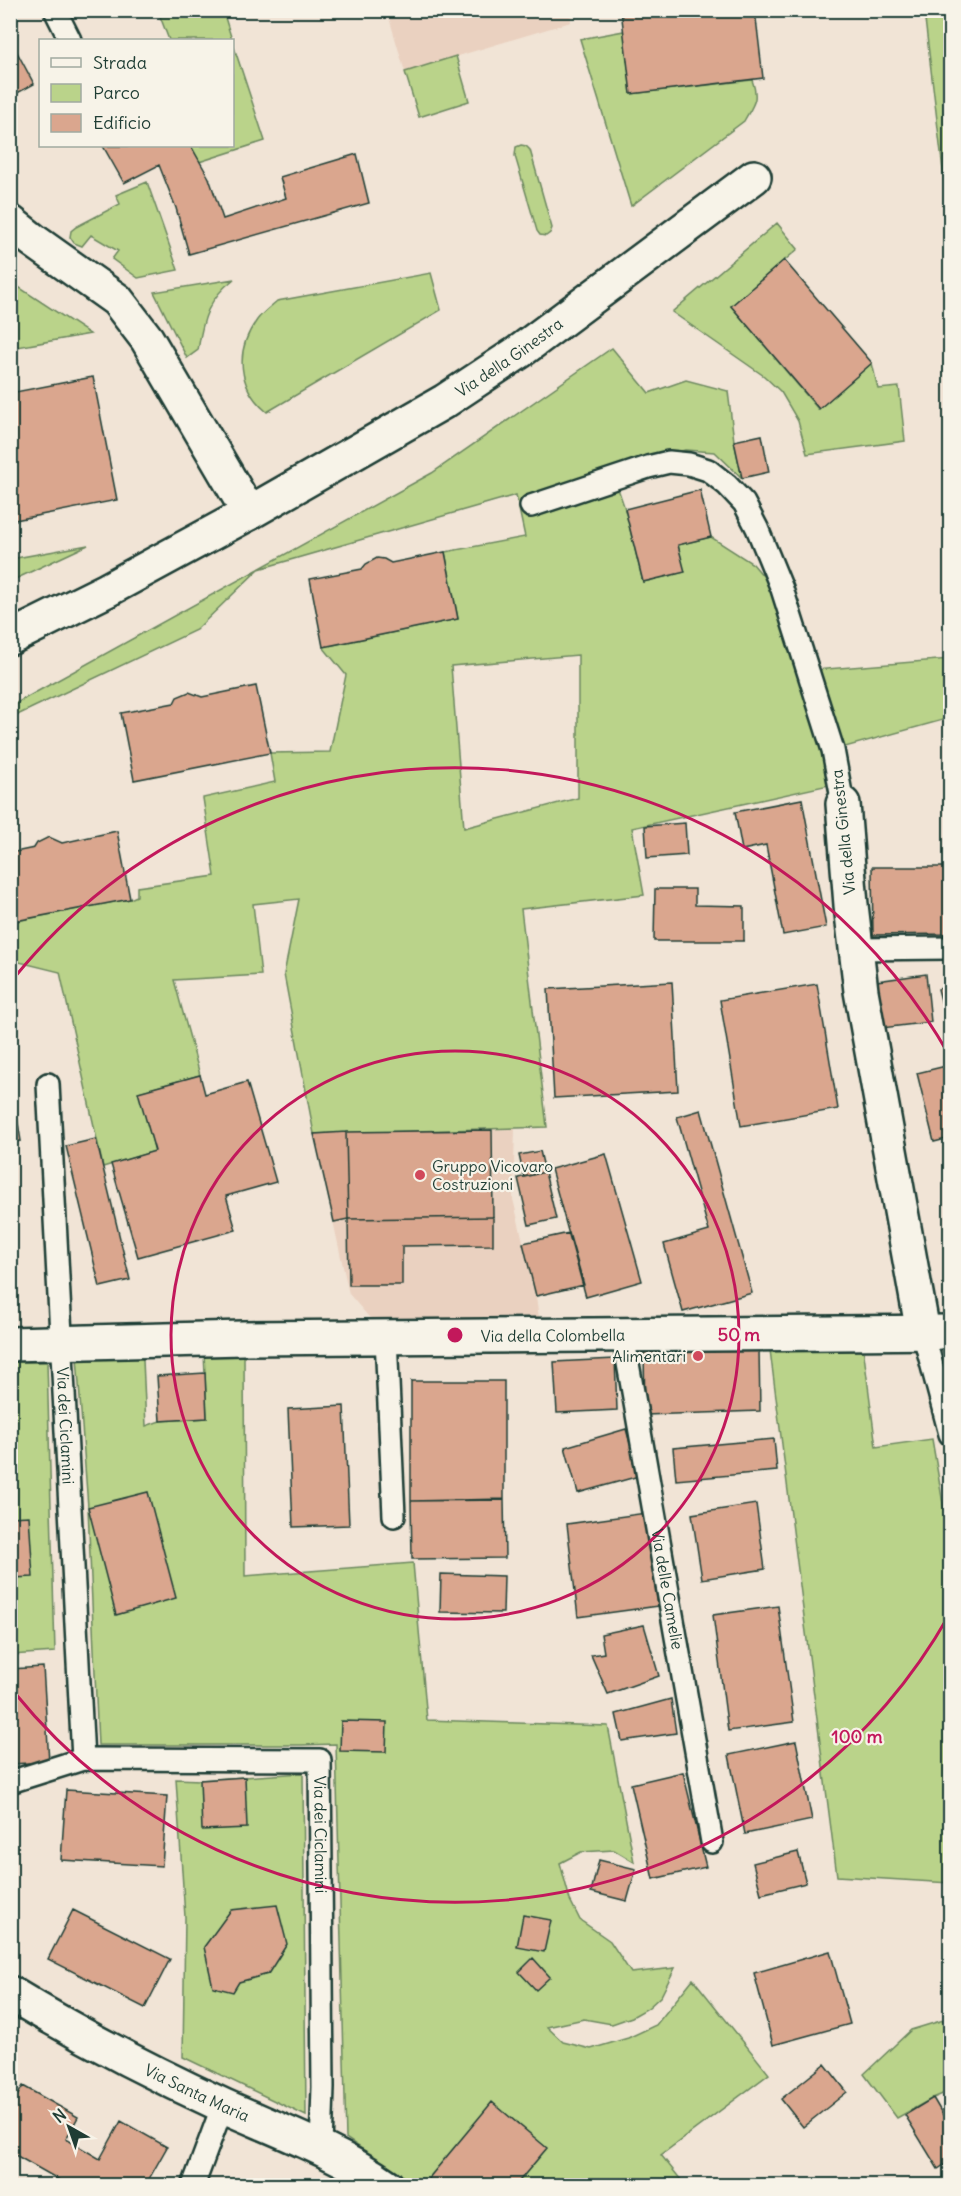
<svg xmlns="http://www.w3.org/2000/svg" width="961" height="2196" viewBox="0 0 961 2196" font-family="Delius,sans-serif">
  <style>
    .built { fill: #ead1c0 }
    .green { fill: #bad38a; stroke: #6c885f; stroke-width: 1.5; fill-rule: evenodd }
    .building { fill: #daa68e; stroke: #1f3d34; stroke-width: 1.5 }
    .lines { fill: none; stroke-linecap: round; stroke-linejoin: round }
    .service-casing { stroke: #1f3d34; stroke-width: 26 }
    .minor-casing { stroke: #1f3d34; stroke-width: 38 }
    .tertiary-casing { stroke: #1f3d34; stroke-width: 38 }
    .service { stroke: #f7f3e8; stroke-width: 21 }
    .minor { stroke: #f7f3e8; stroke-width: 33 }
    .tertiary { stroke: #f7f3e8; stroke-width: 33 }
    .ring { fill: none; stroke: #c2185b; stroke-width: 3 }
    .poi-dot { fill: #d1495b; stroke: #f7f3e8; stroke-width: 2 }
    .labels { text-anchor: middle; stroke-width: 4.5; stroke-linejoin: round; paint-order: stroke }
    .street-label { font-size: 16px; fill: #1f3d34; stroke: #f7f3e8 }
    .poi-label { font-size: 16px; fill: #1f3d34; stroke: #f7f3e8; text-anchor: start }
    .centre { fill: #c2185b; stroke: #f7f3e8; stroke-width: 3 }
    .ring-label { font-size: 18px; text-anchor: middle; font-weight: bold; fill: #c2185b; stroke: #f7f3e8; stroke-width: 4.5; stroke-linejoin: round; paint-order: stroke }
  </style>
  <rect width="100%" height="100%" fill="#f1e4d6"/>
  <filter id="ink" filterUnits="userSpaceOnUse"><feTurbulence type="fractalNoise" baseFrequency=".0167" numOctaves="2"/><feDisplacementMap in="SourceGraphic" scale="12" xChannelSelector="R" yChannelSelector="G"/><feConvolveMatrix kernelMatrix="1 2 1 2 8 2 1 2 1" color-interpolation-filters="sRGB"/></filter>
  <g filter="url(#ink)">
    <path class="built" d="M387,11H570L571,22L405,72Z
      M515,1129L513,1199L536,1296L539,1318L374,1323L349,1294L314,1134Z"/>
    <path class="green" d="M158,11H223L232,40H169Z
      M924,11H950V229Z
      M624,31L631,94L752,80C759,100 754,103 744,121L631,206L580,39Z
      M232,41L265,141L199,162L191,146H232Z
      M456,56L469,101L419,117L405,72Z
      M521,145L526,146L530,150L552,228L550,233L546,236L540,235L537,231L515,156L516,147Z
      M147,182L178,270L138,278L112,259L118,251L91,235L82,246L74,243L70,237L71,231L76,227L120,204L116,195Z
      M777,223L798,249L731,306L818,409L872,363L878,389L899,387L905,441L807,454L798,421L781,392L764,376L672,312Z
      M431,273L441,310L267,412C238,388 234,351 257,320C262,313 270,307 277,301Z
      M234,279C208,299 203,318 198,350L187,358L154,292Z
      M10,282H11L90,334L11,348Z
      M612,348L649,393L686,380L728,391L734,441L742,478L715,452L685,450L612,471L625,509L643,582L684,572L678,545L711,537L753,564L769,583L802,671L950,659V718L834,750L829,785L632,828L644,895L521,909L547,1127L314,1134L284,974L299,899L253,904L261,975L174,980L200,1075L139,1092L155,1151L103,1167L60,972L11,960V922L130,899L137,896V887L215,876L203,798L275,782L270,753L330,752L346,675L323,647L458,619L445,552L525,537L516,495L259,569L196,630L11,718V706L432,473ZM578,655V798L464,828L451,666Z
      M88,545L11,581V559Z
      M863,1347L876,1447L932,1439L950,1545V1883L837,1876L770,1350Z
      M204,1353H244L245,1576L413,1563L427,1720L608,1726L634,1862L614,1850L581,1852L560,1863L570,1900L580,1920L610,1941L631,1973L675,1968L661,1996L648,2008L632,2017L612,2024L584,2019L547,2027L563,2042L591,2049L628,2038L656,2025L693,1979L769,2074L661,2155L685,2185H415L346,2138L336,1744L302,1745H98L88,1507L77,1357L140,1355L143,1360L146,1426L160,1421L207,1418Z
      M11,1362H47L55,1652L11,1655Z
      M303,1773L306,2116L183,2057L185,1917L176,1779L200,1780Z
      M950,2018V2091L933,2098L897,2118L864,2074L911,2030Z"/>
    <path class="building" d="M621,10H755L763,78L631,94Z
      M10,39L34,84L10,97Z
      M103,146H191L209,178L223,219L286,198L280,177L357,154L369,203L189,254L176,208L159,165L124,183Z
      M784,260L872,363L819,409L731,306Z
      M93,377L117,500L10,521V393Z
      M762,435L769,472L742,478L734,441Z
      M700,490L711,537L678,545L685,572L643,582L625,509Z
      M445,552L458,619L323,647L310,579L362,569L366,564L377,558L384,559L391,563Z
      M256,686L270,753L134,780L121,713L174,703L177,697L189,692L202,697Z
      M802,799L826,927L783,935L766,845L742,850L735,812Z
      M685,823L687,855L647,858L645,826Z
      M117,831L130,899L10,922V853L34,848L37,843L49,837L62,843Z
      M872,867H950V934L873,935Z
      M655,889H695V905L744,906V941H654Z
      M926,974L931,1022L882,1028L877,981Z
      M672,982L678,1091L554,1098L548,989Z
      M817,984L838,1109L741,1126L720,1000Z
      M950,986V1026L948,1027L938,989Z
      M950,1065V1138L934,1142L917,1073Z
      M10,1074L21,1141L10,1143Z
      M200,1075L205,1094L247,1082L276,1182L226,1196L236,1230L138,1257L111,1164L155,1151L138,1092Z
      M701,1110L752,1293L683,1312L664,1244L709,1231L677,1117Z
      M492,1130L493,1217L348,1219L346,1132Z
      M346,1132L348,1219L334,1222L314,1134Z
      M96,1139L130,1280L100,1287L66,1146Z
      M540,1151L545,1172L524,1177L519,1155Z
      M606,1154L642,1281L586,1297L551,1169Z
      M545,1172L556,1219L529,1225L518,1178Z
      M493,1217V1245L402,1246V1285H349L348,1219Z
      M569,1233L584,1285L536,1296L523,1243Z
      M945,1247H950V1309H945Z
      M10,1257L17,1258L12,1312H10Z
      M759,1349L760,1411L645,1415L644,1352Z
      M615,1359L617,1410L557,1413L554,1362Z
      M205,1373L207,1418L160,1421L157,1376Z
      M411,1381H504V1500L411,1501Z
      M344,1406L349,1525L293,1527L288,1409Z
      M626,1429L639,1476L578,1493L565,1447Z
      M774,1439L777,1471L676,1480L673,1448Z
      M148,1492L176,1598L116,1615L88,1507Z
      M504,1499L505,1558L412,1559L411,1501Z
      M756,1504L765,1569L702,1579L692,1514Z
      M646,1513L658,1606L578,1617L567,1524Z
      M29,1516L33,1577L12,1578L13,1603H10V1517Z
      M441,1574L504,1576L503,1613L440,1612Z
      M778,1606L794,1722L728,1731L713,1615Z
      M644,1625L659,1676L608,1694L591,1655L604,1653L601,1634Z
      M43,1667L49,1762L10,1764V1669Z
      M671,1699L676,1733L622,1741L616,1714Z
      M341,1721L387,1722L386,1752L340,1751Z
      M796,1741L812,1820L745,1834L729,1755Z
      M683,1772L706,1867L653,1879L631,1784Z
      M245,1777L247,1828L202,1830L200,1780Z
      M66,1790L167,1796L162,1866L61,1860Z
      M798,1852L806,1883L761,1894L753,1863Z
      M599,1860L636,1869L627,1901L591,1892Z
      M277,1905L287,1944L268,1974L239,1982L233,1992L213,1987L204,1947L231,1910Z
      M73,1910L170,1959L145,2008L48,1959Z
      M523,1915L551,1920L544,1952L517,1947Z
      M830,1951L850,2024L773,2045L754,1973Z
      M533,1958L550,1977L536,1990L519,1972Z
      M825,2064L847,2092L803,2127L781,2099Z
      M23,2086L78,2117L66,2139L100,2159L121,2121L167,2147L145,2186H70L10,2152V2108Z
      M933,2098L950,2127V2161L938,2169L905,2115Z
      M492,2102L547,2148L515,2186H437L428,2179Z"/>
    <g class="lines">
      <defs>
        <g id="service">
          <path d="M55,10L70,40"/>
          <path d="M531,506L648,467L669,462L689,464L708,470L727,485L744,503L757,528L782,589L833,750L843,804"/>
          <path d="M856,949L950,948"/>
          <path id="s1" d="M48,1084L83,1759"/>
          <path d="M923,1332L950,1434"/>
          <path id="s2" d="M623,1335L712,1842"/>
          <path d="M386,1337L394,1516"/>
          <path id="s3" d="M10,1782L83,1759L320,1760L323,2087L321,2147"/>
          <path d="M193,2186L223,2105"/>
        </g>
        <g id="minor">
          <path d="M10,222L34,241L117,300L147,339L249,513"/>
          <path id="s4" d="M10,638L107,590L249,513L445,401L519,352L754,177"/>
          <path d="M843,804L851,905L861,991L923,1332"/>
          <path id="s5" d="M10,1344L243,1338L950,1332"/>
        </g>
        <g id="tertiary">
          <path id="s6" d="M10,1993C79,2035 150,2072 224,2106C280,2131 336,2151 387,2186"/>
        </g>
      </defs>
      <use href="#service" class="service-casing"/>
      <use href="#minor" class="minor-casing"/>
      <use href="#tertiary" class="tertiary-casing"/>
      <use href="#service" class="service"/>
      <use href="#minor" class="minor"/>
      <use href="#tertiary" class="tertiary"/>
    </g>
  </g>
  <g class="ring">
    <circle cx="455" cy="1335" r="284"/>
    <path d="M949 1615A568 568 0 0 1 14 1692M14 978A568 568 0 0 1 949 1055"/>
  </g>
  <g class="poi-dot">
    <circle cx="420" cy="1175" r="6"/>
    <circle cx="698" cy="1356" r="6"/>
  </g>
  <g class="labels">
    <g class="street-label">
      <text dy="6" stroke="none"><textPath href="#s4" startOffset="573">Via della Ginestra</textPath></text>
      <text transform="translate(843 832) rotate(-96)" y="6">Via della Ginestra</text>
      <text dy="6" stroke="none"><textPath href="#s5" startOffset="543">Via della Colombella</textPath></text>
      <text dy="6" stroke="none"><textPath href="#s1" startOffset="342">Via dei Ciclamini</textPath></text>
      <text dy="6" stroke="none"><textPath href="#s2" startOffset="258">Via delle Camelie</textPath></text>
      <text dy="6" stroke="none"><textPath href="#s3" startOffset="388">Via dei Ciclamini</textPath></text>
      <text dy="6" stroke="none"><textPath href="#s6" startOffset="212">Via Santa Maria</textPath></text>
    </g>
    <g class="poi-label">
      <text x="432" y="1172">Gruppo Vicovaro<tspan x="432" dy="18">Costruzioni</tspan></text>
      <text x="686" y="1362" text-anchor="end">Alimentari</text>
    </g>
  </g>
  <circle cx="455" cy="1335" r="9" class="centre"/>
  <g class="ring-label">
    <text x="739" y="1341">50 m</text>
    <text x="857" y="1743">100 m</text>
  </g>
  <rect width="961" height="2196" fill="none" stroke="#f7f3e8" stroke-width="36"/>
  <rect x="18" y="18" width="925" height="2160" fill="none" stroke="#1f3d34" stroke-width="2" filter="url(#ink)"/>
  <rect x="39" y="39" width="195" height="108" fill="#f7f3e8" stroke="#a1aaa0" stroke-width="1.5"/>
  <rect x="51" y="58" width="30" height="9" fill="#f7f3e8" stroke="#a1aaa0" stroke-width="1.5"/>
  <text x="93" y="69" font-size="18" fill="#1f3d34">Strada</text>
  <rect x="51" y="84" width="30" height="18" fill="#bad38a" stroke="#a1aaa0" stroke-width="1.5"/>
  <text x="93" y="99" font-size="18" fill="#1f3d34">Parco</text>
  <rect x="51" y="114" width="30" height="18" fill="#daa68e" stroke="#a1aaa0" stroke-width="1.5"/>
  <text x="93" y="129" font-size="18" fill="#1f3d34">Edificio</text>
  <g transform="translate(69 2127) rotate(320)" stroke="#f7f3e8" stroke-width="4.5" paint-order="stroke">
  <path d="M0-4.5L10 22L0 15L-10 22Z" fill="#1f3d34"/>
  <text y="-9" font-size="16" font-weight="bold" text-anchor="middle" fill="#1f3d34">N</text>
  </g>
</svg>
